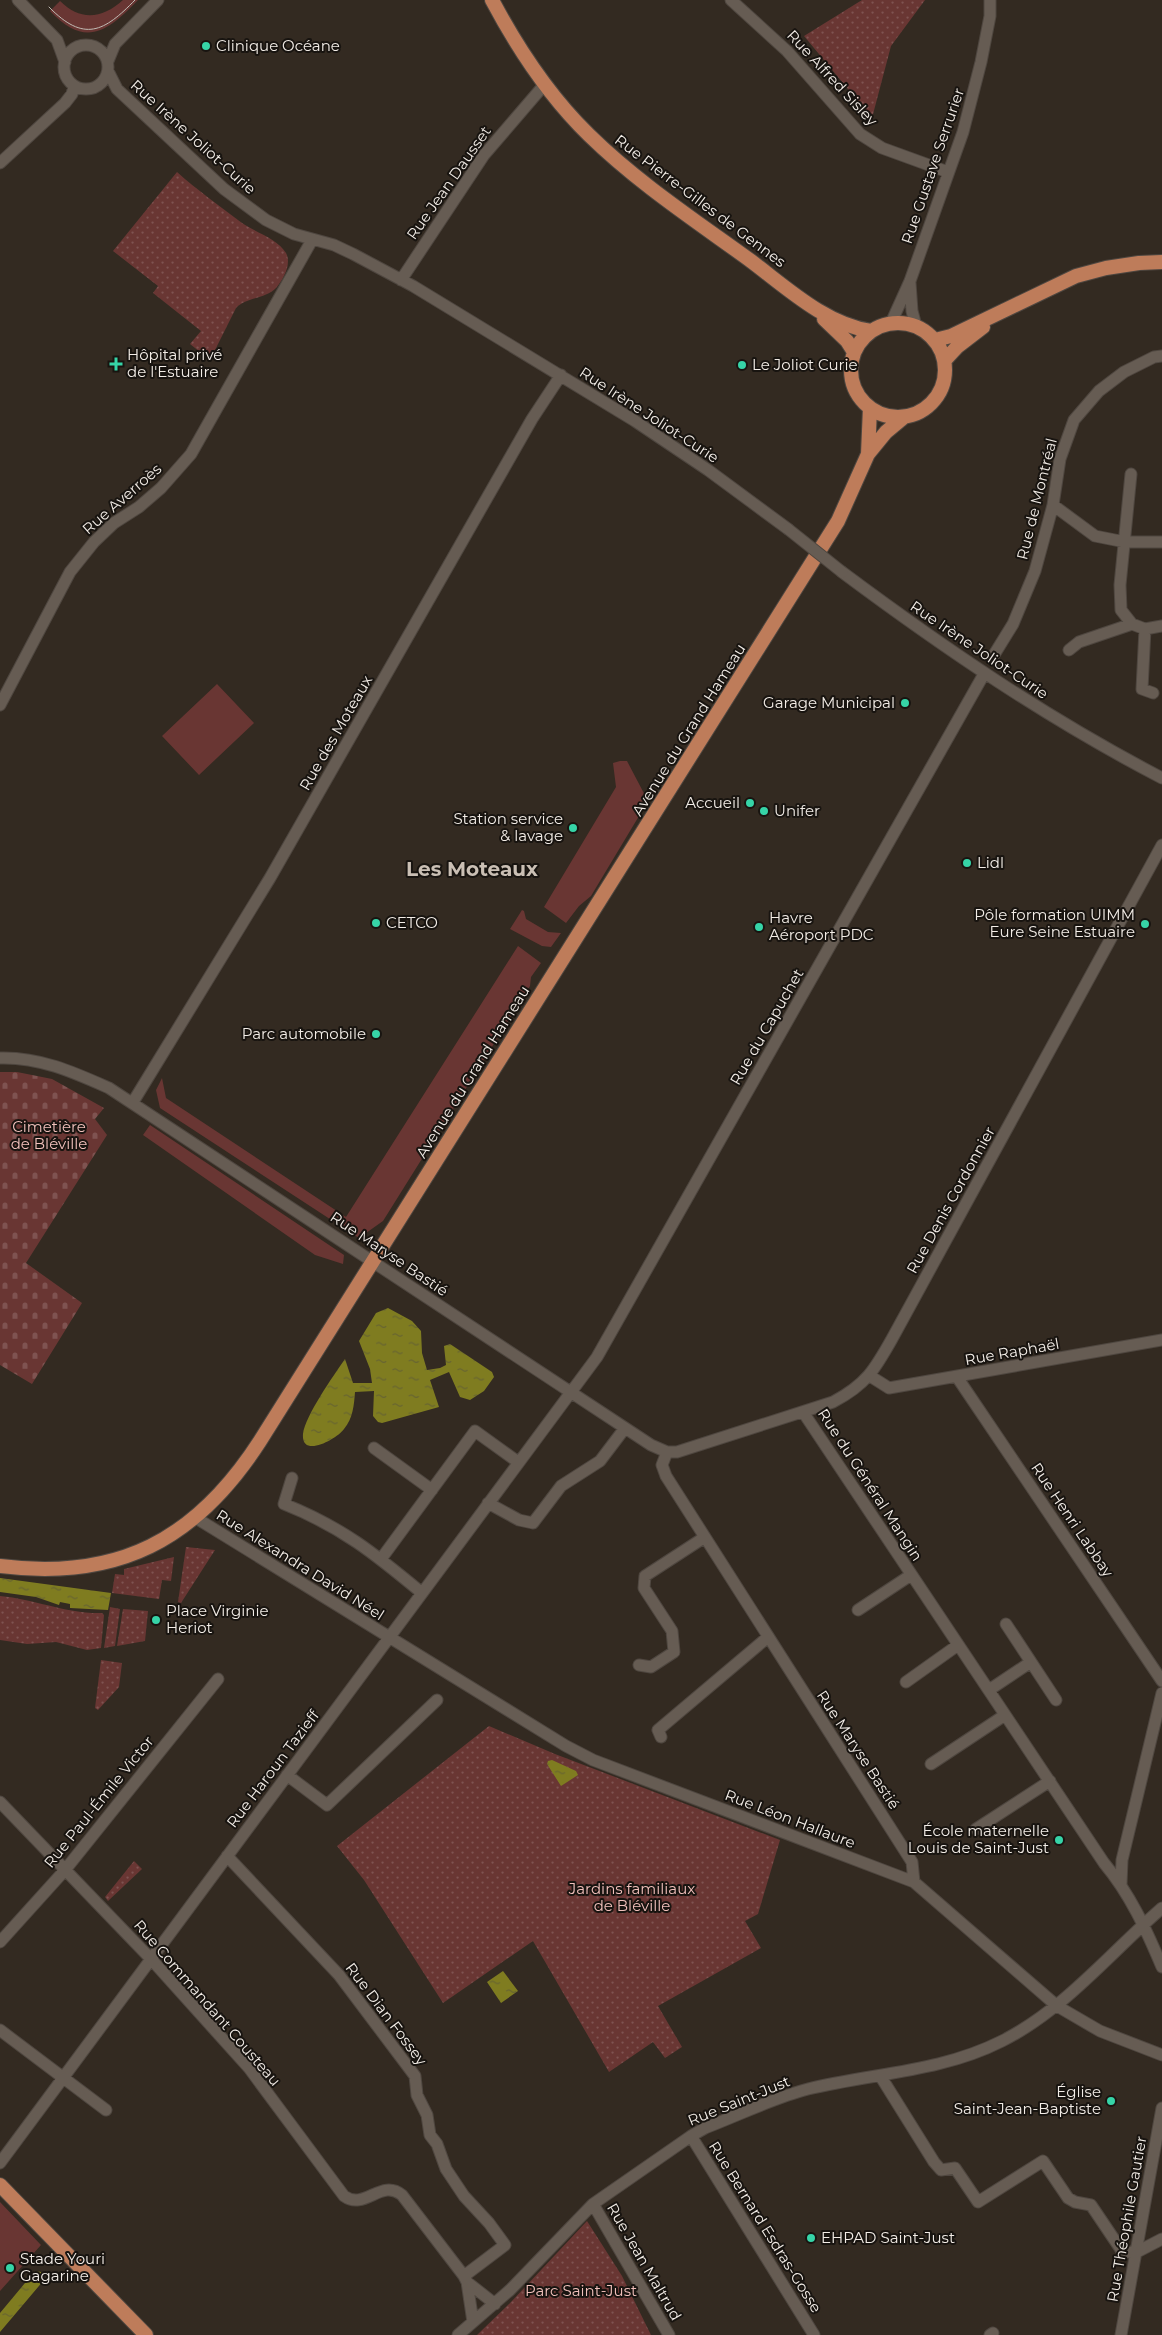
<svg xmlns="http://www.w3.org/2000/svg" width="1162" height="2335" viewBox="0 0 1162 2335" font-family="Montserrat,sans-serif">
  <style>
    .grass { fill: #693633 }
    .cemetery { fill: url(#cemetery-stones) }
    .park { fill: url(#park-dots) }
    .water { fill: url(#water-ripples) }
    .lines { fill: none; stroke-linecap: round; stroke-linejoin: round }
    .minor-casing { stroke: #4f4740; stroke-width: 13 }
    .major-casing { stroke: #4f4740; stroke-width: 16 }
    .minor { stroke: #665c53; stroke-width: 11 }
    .major { stroke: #be7c5a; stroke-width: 14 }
    .tram { stroke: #c1bbb4; stroke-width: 1 }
    .minor-bridge-casing { stroke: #4f4740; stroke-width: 13; stroke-linecap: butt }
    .minor-bridge { stroke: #665c53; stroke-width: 11 }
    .poi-dot { fill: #36d4a7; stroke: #181410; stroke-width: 2 }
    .labels { text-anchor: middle; stroke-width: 4; stroke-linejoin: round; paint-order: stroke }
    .poi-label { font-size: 15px; fill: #f3ede7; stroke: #181410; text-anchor: start }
    .street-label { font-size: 15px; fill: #f3ede7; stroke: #181410 }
    .park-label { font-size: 15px; fill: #f2c1bc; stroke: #181410 }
    .district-label { font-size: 20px; font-weight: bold; fill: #cabfb4; stroke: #181410 }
  </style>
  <defs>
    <pattern id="cemetery-stones" width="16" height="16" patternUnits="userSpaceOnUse" patternTransform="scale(1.25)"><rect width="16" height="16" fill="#693633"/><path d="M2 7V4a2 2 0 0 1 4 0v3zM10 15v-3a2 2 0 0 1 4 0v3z" fill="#7f5351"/></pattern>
    <pattern id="park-dots" width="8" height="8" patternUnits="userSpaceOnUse" patternTransform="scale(1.25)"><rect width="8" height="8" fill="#693633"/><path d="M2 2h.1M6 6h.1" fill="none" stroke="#7f5351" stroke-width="1.8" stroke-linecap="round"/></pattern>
    <pattern id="water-ripples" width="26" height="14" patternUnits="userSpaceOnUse" patternTransform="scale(1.25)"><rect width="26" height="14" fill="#7f7c20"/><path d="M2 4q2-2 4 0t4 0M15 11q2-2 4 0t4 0" fill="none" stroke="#676431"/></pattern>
  </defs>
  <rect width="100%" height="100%" fill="#332a21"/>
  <path class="grass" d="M123,0H138C108,31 86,49 50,11L60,1C80,21 102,19 123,0Z
    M217,684L254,723L199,775L162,736Z
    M620,761H627L648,801L591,896L579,906L566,923L544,907L616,787L613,763Z
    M522,910L524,911L526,919L548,932L561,933L551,947L542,946L510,929Z
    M518,946L541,963L531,977L530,986L383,1221L359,1238L160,1108L156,1090L162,1078L166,1098L346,1217Z
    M150,1125L344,1255L343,1264L315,1255L143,1135Z
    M0,2202L41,2245L0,2291Z"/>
  <path class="cemetery" d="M0,1072H17L52,1079L104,1108L95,1119L107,1135L26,1263L82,1303L32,1384L0,1365Z"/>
  <path class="park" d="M862,0H925L891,46L872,118L804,36Z
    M177,172C197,190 220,206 242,223C255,232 278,239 286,253C292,264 283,280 276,288C266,299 246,297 236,308L210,360L190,344L201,331L153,293L158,286L113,251Z
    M186,1547L215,1550L181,1603L178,1602Z
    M174,1557L171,1581L162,1580L159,1599L112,1593L115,1574L124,1575V1569Z
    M0,1596C35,1599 66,1614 102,1613L104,1615L101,1648L87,1650L56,1642L27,1644L0,1640Z
    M110,1607L120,1609L115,1646L104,1648Z
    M123,1609L148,1611L145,1641L117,1646Z
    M101,1660L122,1663L119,1687L98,1710L95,1708Z
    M489,1726L555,1754L780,1840L758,1914L745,1921L761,1948L658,2006L682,2047L665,2058L653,2042L609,2072L533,1941L443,2003L364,1880L337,1846Z
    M134,1861L142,1869L108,1901L105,1897Z
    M587,2221L622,2276L651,2335H477L511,2302Z"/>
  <path class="water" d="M388,1308L412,1321L421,1331L422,1353L427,1370L440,1368L446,1365L444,1346L450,1344L492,1372L494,1377L484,1391L470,1400L460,1397L449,1372L430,1380L439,1407L382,1423L378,1422L373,1416L374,1391L355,1392C354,1405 353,1418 344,1429C337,1439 301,1459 303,1434C305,1416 334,1375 345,1359L353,1383H372L370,1369L359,1341L376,1313Z
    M0,1578L111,1593L108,1610L70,1608V1604L60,1602L59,1605L36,1597L0,1592Z
    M552,1760L576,1771L578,1775L561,1786L547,1764L548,1761Z
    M503,1971L518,1991L501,2003L487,1982Z
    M35,2271L41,2272L44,2280L0,2332V2313Z"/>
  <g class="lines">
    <defs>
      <path id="minor" d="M18,0L57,40L65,62
        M731,0L787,51L860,134L882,148L948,172
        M64 67a22 22 0 1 1 44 0a22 22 0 1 1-44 0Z
        M108,61L115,44L158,0
        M108,71L117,89L224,189L266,220L294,234L334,245L353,254L413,286L635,421L708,470L788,529
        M0,163L65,103L72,94L74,86
        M401,280L484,155L545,84
        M910,283L912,311L916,326
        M891,323L910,281L963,132L981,62L990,16V0
        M1131,474L1120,585L1121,610L1132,624L1145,629L1162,626
        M1053,505L1095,536L1125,542H1162
        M842,572C944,648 1048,719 1162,778
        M1145,629L1142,689L1153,693
        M1069,650L1079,642L1132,624
        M992,658L1013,624L1035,571L1053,505L1060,459L1074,420L1099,391L1124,372L1154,357L1162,356
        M0,705L70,572L94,542L114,523L139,507L161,488L191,454L312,240
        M0,1058C40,1057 73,1072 109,1088L651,1445L667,1452H677L833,1402C867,1384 875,1369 893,1337L1162,845
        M133,1102L270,878L532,419L561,375
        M870,1376L889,1388L1162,1340
        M957,1377L1162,1681
        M803,1412L1104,1863C1130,1894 1146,1929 1162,1967
        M374,1448L432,1490
        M667,1452L662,1465L666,1476L912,1862L914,1882
        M292,1478L284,1504C342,1527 375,1554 422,1593
        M488,1503L519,1520L533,1523L561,1486L600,1461L625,1428
        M196,1518L566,1746L593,1760L914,1882L1057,2006L1100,2031L1162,2055
        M381,1559L475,1431L518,1462
        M858,1610L911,1575
        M1006,1624L1056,1700
        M639,1665L651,1667L674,1652L672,1631L644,1588L645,1576L705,1537
        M906,1682L958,1645
        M989,1690L1031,1662
        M661,1737L658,1730L768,1637
        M931,1764L1005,1715
        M287,1775L327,1805L437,1700
        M0,1802L151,1959L249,2068L344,2196C365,2211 381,2178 402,2195L464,2276L467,2282L473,2322
        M976,1829L1050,1781
        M227,1856L339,1975L415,2076L417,2095L427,2115L430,2135L437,2144L446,2169L464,2196L489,2223L505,2245L464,2276
        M1121,1884L1122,1860L1162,1693
        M0,1942L65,1870L218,1679
        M0,2030L106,2110
        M881,2077L934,2162L941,2170L955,2168L978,2202L1043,2161L1068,2198L1075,2202L1091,2205L1122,2251L1135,2253L1162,2239
        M691,2136L814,2335
        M0,2163L597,1357L984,674
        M593,2204L669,2335
        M467,2282L495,2304
        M458,2335L510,2290L593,2204L691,2136L705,2128C739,2115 773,2098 808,2089C874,2073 941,2072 1002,2041C1064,2010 1110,1953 1162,1908
        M990,2335L993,2333
        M1121,2335L1162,2108"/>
      <path id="major" d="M492,0C518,49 549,96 589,135C638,183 696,221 751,261C787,288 825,324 871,331
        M824,319L847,341L854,352
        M851 370a47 47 0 1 1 94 0a47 47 0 1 1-94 0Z
        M935,340L951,336L1076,276L1106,268L1139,263L1162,262
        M944,361L957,347L983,327
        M868,454L870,408
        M0,1566C118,1581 196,1540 260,1441L838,521L868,454L886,432L904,417
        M0,2185L146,2335"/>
    </defs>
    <use href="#minor" class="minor-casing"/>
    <use href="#major" class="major-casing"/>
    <use href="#minor" class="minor"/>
    <use href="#major" class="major"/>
    <path class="tram" d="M49,7C84,43 104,32 135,0"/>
    <defs>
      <path id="minor-bridge" d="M788,529L842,572"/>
    </defs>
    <use href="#minor-bridge" class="minor-bridge-casing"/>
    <use href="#minor-bridge" class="minor-bridge"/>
  </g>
  <g class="poi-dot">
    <circle cx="206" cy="46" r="5"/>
    <path d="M113.5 356.5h5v5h5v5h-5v5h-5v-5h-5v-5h5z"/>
    <circle cx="742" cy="365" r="5"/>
    <circle cx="905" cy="703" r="5"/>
    <circle cx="750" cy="803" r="5"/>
    <circle cx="764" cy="811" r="5"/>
    <circle cx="573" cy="828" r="5"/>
    <circle cx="967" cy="863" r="5"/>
    <circle cx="376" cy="923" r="5"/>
    <circle cx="1145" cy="924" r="5"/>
    <circle cx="759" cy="927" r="5"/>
    <circle cx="376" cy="1034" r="5"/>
    <circle cx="156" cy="1620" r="5"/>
    <circle cx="1059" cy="1840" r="5"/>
    <circle cx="1111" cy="2101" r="5"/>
    <circle cx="811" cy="2238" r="5"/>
    <circle cx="10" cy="2268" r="5"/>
  </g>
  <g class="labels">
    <g class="poi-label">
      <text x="216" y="51">Clinique Océane</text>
      <text x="127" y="360">Hôpital privé<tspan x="127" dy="17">de l'Estuaire</tspan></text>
      <text x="752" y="370">Le Joliot Curie</text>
      <text x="895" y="708" text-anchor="end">Garage Municipal</text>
      <text x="740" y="808" text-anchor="end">Accueil</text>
      <text x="774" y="816">Unifer</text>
      <text x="563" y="824" text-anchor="end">Station service<tspan x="563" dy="17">&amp; lavage</tspan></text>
      <text x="977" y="868">Lidl</text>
      <text x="1135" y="920" text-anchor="end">Pôle formation UIMM<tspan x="1135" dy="17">Eure Seine Estuaire</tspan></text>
      <text x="769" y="923">Havre<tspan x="769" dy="17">Aéroport PDC</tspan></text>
      <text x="386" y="928">CETCO</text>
      <text x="366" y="1039" text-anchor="end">Parc automobile</text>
      <text x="166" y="1616">Place Virginie<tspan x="166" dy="17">Heriot</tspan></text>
      <text x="1049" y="1836" text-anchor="end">École maternelle<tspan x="1049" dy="17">Louis de Saint-Just</tspan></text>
      <text x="1101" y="2097" text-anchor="end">Église<tspan x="1101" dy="17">Saint-Jean-Baptiste</tspan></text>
      <text x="821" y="2243">EHPAD Saint-Just</text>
      <text x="20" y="2264">Stade Youri<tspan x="20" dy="17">Gagarine</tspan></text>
    </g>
    <g class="street-label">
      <text transform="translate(832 78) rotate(47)" y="5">Rue Alfred Sisley</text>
      <text transform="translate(193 137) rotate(42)" y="5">Rue Irène Joliot-Curie</text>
      <text transform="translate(933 166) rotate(-71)" y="5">Rue Gustave Serrurier</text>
      <text transform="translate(449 183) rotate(-55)" y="5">Rue Jean Dausset</text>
      <text transform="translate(700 201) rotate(37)" y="5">Rue Pierre-Gilles de Gennes</text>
      <text transform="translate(649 415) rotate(33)" y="5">Rue Irène Joliot-Curie</text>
      <text transform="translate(122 499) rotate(-41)" y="5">Rue Averroès</text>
      <text transform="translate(1037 499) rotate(-76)" y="5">Rue de Montréal</text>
      <text transform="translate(979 650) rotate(34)" y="5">Rue Irène Joliot-Curie</text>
      <text transform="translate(689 730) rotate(-58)" y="5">Avenue du Grand Hameau</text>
      <text transform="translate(336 733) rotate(-60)" y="5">Rue des Moteaux</text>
      <text transform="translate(767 1027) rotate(-60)" y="5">Rue du Capuchet</text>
      <text transform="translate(473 1072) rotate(-58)" y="5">Avenue du Grand Hameau</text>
      <text transform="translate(951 1200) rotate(-61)" y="5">Rue Denis Cordonnier</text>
      <text transform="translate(389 1254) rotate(34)" y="5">Rue Maryse Bastié</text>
      <text transform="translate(1012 1352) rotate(-10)" y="5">Rue Raphaël</text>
      <text transform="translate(870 1485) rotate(57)" y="5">Rue du Général Mangin</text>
      <text transform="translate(1072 1520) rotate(56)" y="5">Rue Henri Labbay</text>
      <text transform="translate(300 1565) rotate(32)" y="5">Rue Alexandra David Néel</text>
      <text transform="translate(858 1750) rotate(57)" y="5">Rue Maryse Bastié</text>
      <text transform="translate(273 1769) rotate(-53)" y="5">Rue Haroun Tazieff</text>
      <text transform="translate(99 1802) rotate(-51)" y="5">Rue Paul-Émile Victor</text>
      <text transform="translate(790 1819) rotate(21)" y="5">Rue Léon Hallaure</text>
      <text transform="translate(207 2003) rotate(49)" y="5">Rue Commandant Cousteau</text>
      <text transform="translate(386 2014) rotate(53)" y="5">Rue Dian Fossey</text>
      <text transform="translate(739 2101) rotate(-22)" y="5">Rue Saint-Just</text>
      <text transform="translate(1127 2219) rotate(-80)" y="5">Rue Théophile Gautier</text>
      <text transform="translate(765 2227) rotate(58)" y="5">Rue Bernard Esdras-Gosse</text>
      <text transform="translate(644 2262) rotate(60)" y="5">Rue Jean Maltrud</text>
    </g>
    <g class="park-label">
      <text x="49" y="1132">Cimetière<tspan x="49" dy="17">de Bléville</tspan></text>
      <text x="632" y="1894">Jardins familiaux<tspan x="632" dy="17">de Bléville</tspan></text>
      <text x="581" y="2296">Parc Saint-Just</text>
    </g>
    <g class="district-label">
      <text x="472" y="876">Les Moteaux</text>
    </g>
  </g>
</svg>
